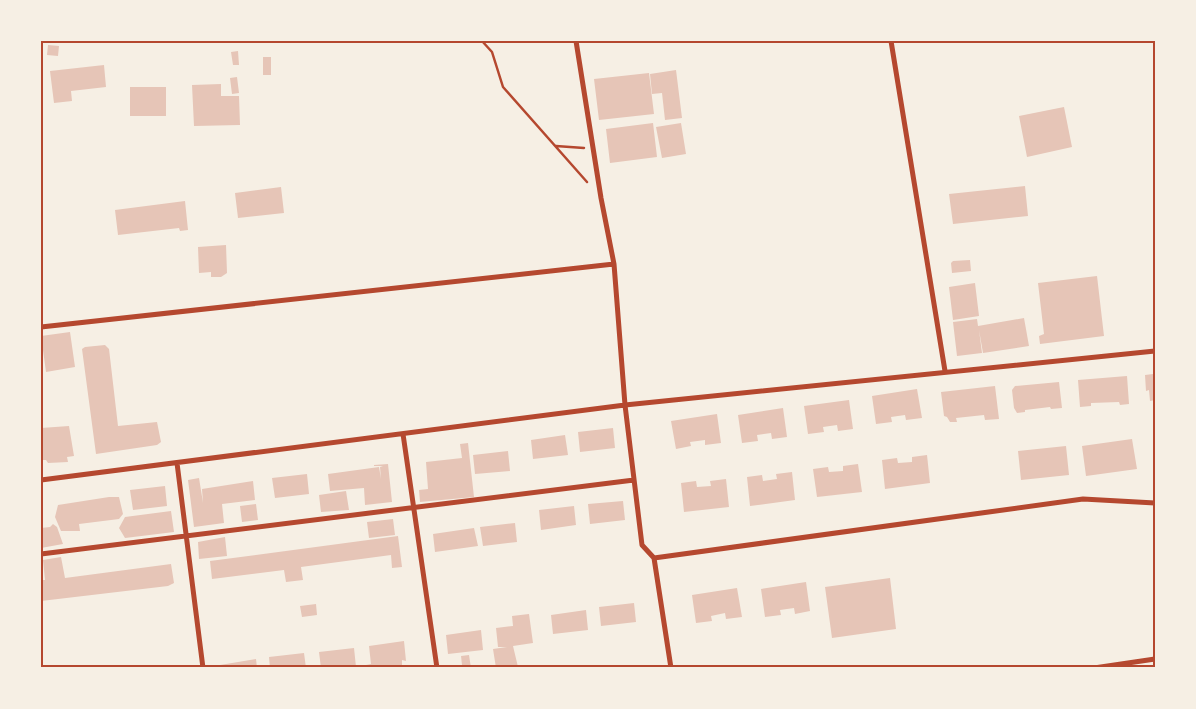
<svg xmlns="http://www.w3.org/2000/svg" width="1196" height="709" viewBox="0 0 1196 709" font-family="'Golos Text',sans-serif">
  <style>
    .building { fill: #e6c5b7 }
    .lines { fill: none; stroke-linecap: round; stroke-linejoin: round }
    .path { stroke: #b5482f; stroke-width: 2.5 }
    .minor { stroke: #b5482f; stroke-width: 5 }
    .neatline { fill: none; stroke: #b5482f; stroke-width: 2 }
  </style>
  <rect width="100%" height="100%" fill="#f6efe4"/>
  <path class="building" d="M48,45L59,46L58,56L47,55Z
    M238,51L239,65H233L231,52Z
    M263,57H271V75H263Z
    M104,65L106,87L71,91L72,101L54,103L50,71Z
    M676,70L682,118L665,120L662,93L652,94L650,74Z
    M649,73L654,114L599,120L594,79Z
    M237,77L239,93L232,94L230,78Z
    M221,84V96H239L240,125L194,126L192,85Z
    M130,87H166V116H130Z
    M1064,107L1072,147L1027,157L1019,116Z
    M653,123L657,157L610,163L606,129Z
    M681,123L686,154L662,158L656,127Z
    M1025,186L1028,216L953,224L949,194Z
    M281,187L284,213L238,218L235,193Z
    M185,201L188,230L180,231L179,228L118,235L115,210Z
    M226,245L227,273L221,277H211V272L199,273L198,247Z
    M970,260L971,271L952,273L951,263L953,261Z
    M1097,276L1104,336L1040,344L1039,336L1044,334L1038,283Z
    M975,283L979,316L953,320L949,287Z
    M1024,318L1029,346L983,353L979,330L982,353L957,356L953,322L977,319L978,326Z
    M70,332L75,367L46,372L43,350L41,351V336Z
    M105,345L109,349L118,426L157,422L161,442L157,445L96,454L82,349L85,347Z
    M1153,372H1155V400L1150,401L1149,390L1146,391L1145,375L1153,374Z
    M1127,376L1129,404L1120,405L1119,402L1091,403V406L1080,407L1078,380Z
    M1059,382L1062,408L1051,409L1050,407L1025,410V412L1017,413L1014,408L1012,390L1015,386Z
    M995,386L999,419L985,420L984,415L956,418L957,422H950L947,417L944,416L941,392Z
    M917,389L922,418L906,420L905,415L891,417L892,422L876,424L872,396Z
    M849,400L853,429L838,431L837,425L823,427L824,432L808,434L804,406Z
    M783,408L787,437L772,439L771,433L757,435L758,441L742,443L738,415Z
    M717,414L721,443L705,445V440L690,442L691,446L676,449L671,421Z
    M69,426L74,456L67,457L68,462L48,463L46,460H43L41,428Z
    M613,428L615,448L580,452L578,432Z
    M565,435L568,455L533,459L531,440Z
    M1132,439L1137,469L1086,476L1082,446Z
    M468,443L474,497L420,502L419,490L428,489L426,462L462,458L460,444Z
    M1066,446L1069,475L1021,480L1018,451Z
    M508,451L510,471L475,474L473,455Z
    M927,455L930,483L885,489L882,460L897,458L898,463L912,462V457Z
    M388,464L392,502L365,505L364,488L330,491L328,474L379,467L381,479L380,467L383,466H374V465Z
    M858,464L862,492L817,497L813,469L828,467L829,472L843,471V466Z
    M792,472L795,500L750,506L747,477L762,475L763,481L777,479L776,474Z
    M307,474L309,494L275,498L272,478Z
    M199,478L203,503L202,489L253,481L255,500L222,504L224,523L194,527L188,480Z
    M726,479L729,507L684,512L681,483L696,481L697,487L711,486L710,481Z
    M165,486L167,506L133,510L130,490Z
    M346,491L349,510L321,512L319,495Z
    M109,497H119L123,514L119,519L79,524L80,531H61L55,517L58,505Z
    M623,501L625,520L590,524L588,504Z
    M256,504L258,520L242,522L240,506Z
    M574,506L576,525L541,530L539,510Z
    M171,511L174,532L125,538L119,528L125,517Z
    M393,519L395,535L369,538L367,522Z
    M515,523L517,542L483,546L480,527Z
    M53,524L57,527L63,544L41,548V528L50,527Z
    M474,528L478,546L435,552L433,534Z
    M398,536L402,567L392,568L391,555L301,567L303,580L286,582L284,570L212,579L210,561Z
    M225,537L227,556L199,559L198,542Z
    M61,557L65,578L171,564L174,583L168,586L41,601V580H45L43,560Z
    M890,578L896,629L832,638L825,587Z
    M806,582L810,611L795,614L794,608L780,610L781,615L765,617L761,589Z
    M737,588L742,617L726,619L725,613L711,616L712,621L696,623L692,595Z
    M634,603L636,622L601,626L599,607Z
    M316,604L317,615L302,617L300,606Z
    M586,610L588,630L553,634L551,615Z
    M529,614L533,643L513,646L518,667L496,668L493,649L507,647H498L496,628L513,626L512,616Z
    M481,630L483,650L448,654L446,635Z
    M404,641L406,661L402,660V668H368L366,665L371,664L369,646Z
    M354,648L356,667L321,668L319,652Z
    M304,653L306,668H270L269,657Z
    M469,655L471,668H449V666L462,665L461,656Z
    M256,659L257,668H208V667Z"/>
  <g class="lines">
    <path class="path" d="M482,41L492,52L503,87L587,182
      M556,146L584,148"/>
    <path class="minor" d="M576,41L601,198L614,264L625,405L642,545L654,558L671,668
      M891,41L945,371
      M41,327L614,264
      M403,434L437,668
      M177,463L203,668
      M41,480L625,405L1155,351
      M41,554L634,480
      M654,558L1083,499L1155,503
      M1094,668L1155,659"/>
  </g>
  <rect width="1196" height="709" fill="none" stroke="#f6efe4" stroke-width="85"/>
  <rect x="42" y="42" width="1112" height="624" class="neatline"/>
</svg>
